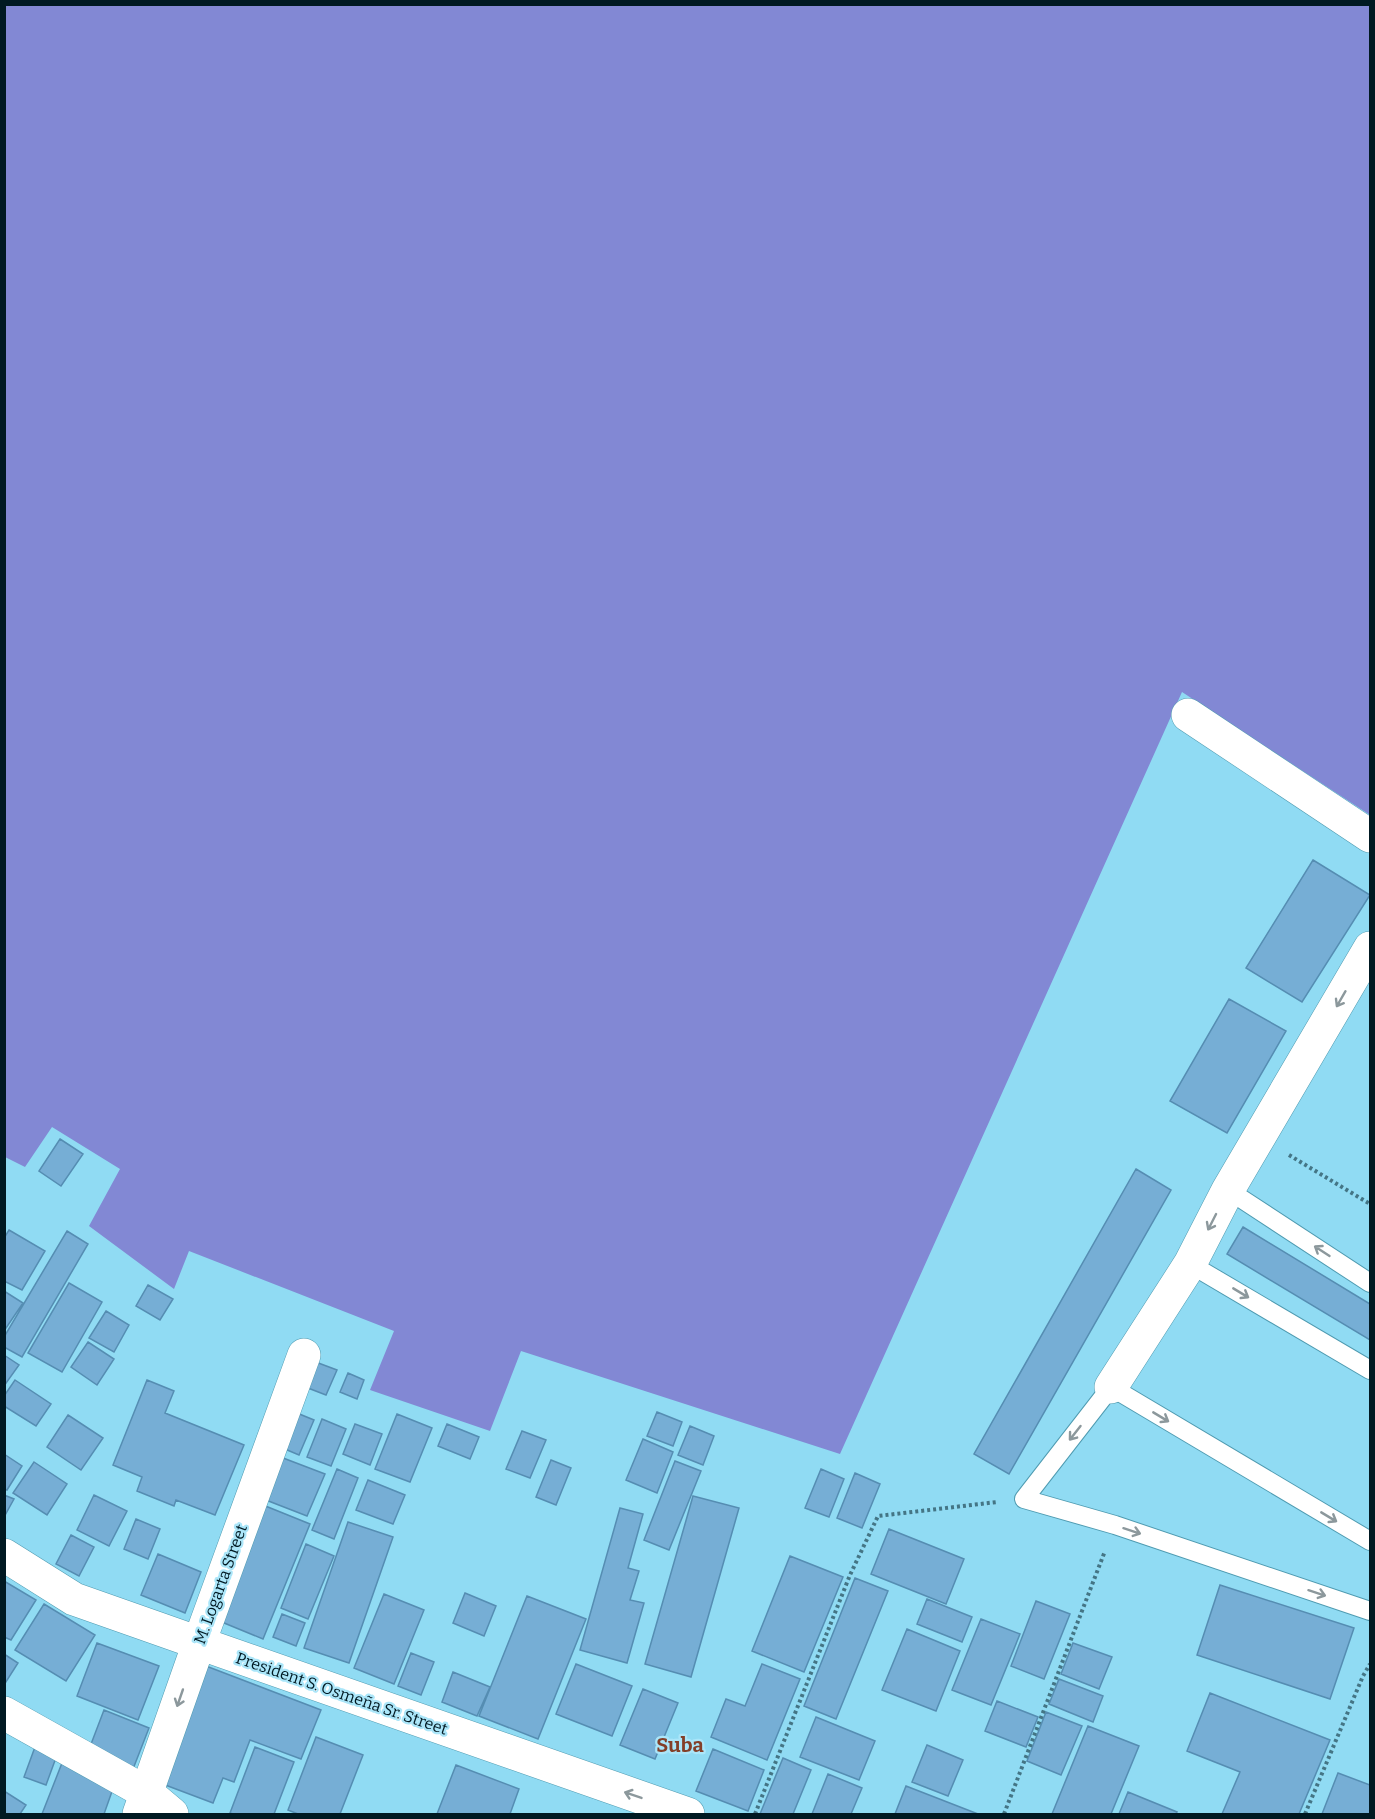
<svg xmlns="http://www.w3.org/2000/svg" width="1375" height="1819" viewBox="0 0 1375 1819" font-family="Bitter,serif">
  <style>
    .water { fill: #8288d4 }
    .building { fill: #76aed5; stroke: #558db2; stroke-width: 1.5 }
    .lines { fill: none; stroke-linecap: round; stroke-linejoin: round }
    .lane-casing { stroke: #4f9bb1; stroke-width: 20 }
    .street-casing { stroke: #4f9bb1; stroke-width: 34 }
    .secondary-casing { stroke: #4f9bb1; stroke-width: 34 }
    .path { stroke: #447585; stroke-width: 4; stroke-dasharray: 3 3; stroke-linecap: butt }
    .lane { stroke: #fff; stroke-width: 18 }
    .street { stroke: #fff; stroke-width: 33 }
    .secondary { stroke: #fff; stroke-width: 33 }
    .oneway { stroke: #8c989c }
    .labels { text-anchor: middle; stroke-width: 4.5; stroke-linejoin: round; paint-order: stroke }
    .street-label { font-size: 16px; fill: #001922; stroke: #abe6f9 }
    .quarter-label { font-size: 20px; font-weight: bold; fill: #833f28; stroke: #abe6f9 }
  </style>
  <rect width="100%" height="100%" fill="#90dbf3"/>
  <path class="water" d="M4,5H1370V815L1182,692L840,1454L521,1351L490,1431L370,1390L394,1331L189,1251L174,1289L89,1226L120,1169L52,1127L25,1167L5,1157Z"/>
  <path class="building" d="M1313,860L1370,895L1302,1002L1246,968Z
    M1229,999L1286,1031L1227,1133L1170,1101Z
    M60,1139L83,1154L61,1186L39,1171Z
    M1136,1169L1171,1190L1009,1474L974,1454Z
    M1243,1227L1370,1304V1340L1227,1254Z
    M9,1230L45,1251L22,1290L4,1281V1238Z
    M67,1231L88,1244L22,1357L4,1347V1337Z
    M69,1283L102,1302L62,1372L28,1353Z
    M148,1285L173,1299L160,1320L136,1306Z
    M4,1291L23,1303L4,1331Z
    M106,1311L129,1325L114,1352L89,1338Z
    M88,1342L114,1359L97,1385L71,1367Z
    M4,1355L19,1365L4,1386Z
    M305,1358L337,1370L326,1395L295,1383Z
    M348,1373L364,1380L357,1399L340,1392Z
    M15,1380L51,1404L36,1426L4,1406V1396Z
    M147,1380L174,1391L165,1413L244,1445L215,1515L176,1500L174,1506L137,1491L142,1477L113,1465Z
    M287,1409L314,1420L299,1455L273,1444Z
    M657,1412L682,1422L673,1446L647,1436Z
    M397,1414L432,1428L410,1482L375,1469Z
    M68,1415L103,1438L81,1470L47,1447Z
    M322,1419L346,1429L331,1466L307,1457Z
    M355,1424L382,1434L370,1465L343,1454Z
    M447,1424L479,1437L470,1459L438,1446Z
    M690,1426L714,1436L703,1465L678,1455Z
    M522,1431L546,1440L530,1478L506,1469Z
    M643,1439L673,1452L657,1493L626,1480Z
    M270,1453L325,1474L307,1516L253,1495Z
    M4,1454L22,1466L7,1490L4,1489Z
    M551,1460L571,1468L556,1505L536,1497Z
    M675,1461L701,1471L669,1550L644,1540Z
    M34,1462L67,1484L47,1515L13,1493Z
    M337,1469L358,1478L334,1539L312,1530Z
    M821,1469L844,1479L829,1517L805,1508Z
    M855,1473L880,1484L862,1528L837,1518Z
    M368,1480L405,1495L393,1524L356,1510Z
    M4,1495L14,1499L4,1517Z
    M94,1495L127,1511L109,1546L77,1530Z
    M693,1496L739,1508L691,1677L645,1664Z
    M258,1503L310,1524L263,1639L212,1618Z
    M620,1508L643,1514L628,1568L639,1571L630,1600L644,1603L627,1663L580,1650Z
    M136,1519L160,1529L148,1559L124,1549Z
    M348,1522L393,1537L349,1663L304,1648Z
    M889,1529L964,1559L946,1604L871,1574Z
    M71,1535L94,1547L79,1576L56,1564Z
    M306,1544L334,1556L308,1619L281,1608Z
    M158,1554L201,1572L185,1613L141,1595Z
    M790,1556L843,1577L804,1672L752,1651Z
    M855,1578L888,1591L836,1719L804,1706Z
    M4,1581L36,1600L11,1640L4,1637Z
    M1220,1585L1354,1628L1330,1699L1197,1655Z
    M465,1593L496,1606L484,1636L453,1623Z
    M384,1594L424,1610L394,1684L354,1668Z
    M527,1596L586,1619L538,1739L479,1716Z
    M927,1599L972,1617L962,1642L917,1624Z
    M1036,1601L1070,1614L1044,1679L1011,1666Z
    M44,1604L95,1635L66,1681L15,1650Z
    M282,1614L305,1623L296,1646L273,1637Z
    M981,1619L1020,1634L991,1705L952,1690Z
    M907,1629L960,1651L936,1711L882,1690Z
    M97,1643L159,1666L138,1720L77,1696Z
    M1073,1643L1112,1657L1099,1689L1061,1674Z
    M411,1653L434,1662L421,1695L398,1686Z
    M4,1654L18,1663L4,1685Z
    M576,1664L632,1686L612,1736L556,1714Z
    M762,1664L800,1679L767,1760L711,1737L726,1699L745,1706Z
    M206,1666L321,1710L301,1759L250,1740L234,1782L223,1778L213,1803L160,1783Z
    M453,1672L490,1687L477,1716L442,1702Z
    M1059,1679L1103,1696L1093,1722L1049,1704Z
    M643,1689L678,1703L655,1759L620,1745Z
    M1210,1693L1330,1740L1299,1814H1222L1240,1772L1187,1751Z
    M997,1701L1038,1717L1026,1747L985,1731Z
    M104,1710L149,1728L133,1769L88,1752Z
    M1046,1712L1082,1726L1061,1775L1027,1761Z
    M816,1717L875,1741L859,1780L800,1757Z
    M1088,1726L1139,1746L1111,1814H1052Z
    M316,1737L363,1755L340,1814H298L288,1810Z
    M927,1745L963,1760L948,1796L912,1782Z
    M35,1747L57,1755L46,1785L24,1777Z
    M255,1747L294,1762L274,1814H233L230,1813Z
    M713,1749L764,1770L748,1811L696,1791Z
    M783,1758L811,1770L793,1814H760Z
    M62,1763L115,1783L104,1814H42Z
    M456,1765L519,1789L510,1814H437Z
    M1338,1773L1370,1785V1814H1322Z
    M828,1774L862,1788L851,1814H812Z
    M906,1786L978,1814H895Z
    M4,1791L26,1805L20,1814H4Z
    M1128,1792L1177,1812L1176,1814H1119Z"/>
  <g class="lines">
    <defs>
      <path id="lane" d="M1228,1190L1370,1283
        M1190,1264L1370,1370
        M1370,1541L1111,1387L1024,1499L1115,1525L1370,1611"/>
      <path id="street" d="M1188,715L1370,836
        M1111,1387L1190,1264L1228,1190L1370,948
        M4,1555L74,1599L199,1643L304,1355
        M4,1713L147,1793L172,1814"/>
      <path id="secondary" d="M139,1814L199,1643L688,1814"/>
    </defs>
    <use href="#lane" class="lane-casing"/>
    <use href="#street" class="street-casing"/>
    <use href="#secondary" class="secondary-casing"/>
    <path class="path" d="M1289,1155L1370,1204
      M755,1814L850,1575L878,1516L997,1502
      M1004,1814L1105,1551
      M1305,1814L1363,1676L1370,1664"/>
    <use href="#lane" class="lane"/>
    <use href="#street" class="street"/>
    <use href="#secondary" class="secondary"/>
  </g>
  <defs><path id="oneway-shaft" d="M-6 0H5M1.5-3L5.5 0L1.5 3" fill="none" stroke-width="1.6" stroke-linecap="round" stroke-linejoin="round" transform="scale(1.5)"/></defs>
  <g class="oneway">
    <use href="#oneway-shaft" transform="translate(1341 999) rotate(120)"/>
    <use href="#oneway-shaft" transform="translate(1212 1222) rotate(117)"/>
    <use href="#oneway-shaft" transform="translate(1322 1251) rotate(-147)"/>
    <use href="#oneway-shaft" transform="translate(1241 1293) rotate(31)"/>
    <use href="#oneway-shaft" transform="translate(1161 1417) rotate(31)"/>
    <use href="#oneway-shaft" transform="translate(1075 1433) rotate(128)"/>
    <use href="#oneway-shaft" transform="translate(1329 1517) rotate(31)"/>
    <use href="#oneway-shaft" transform="translate(1132 1531) rotate(18)"/>
    <use href="#oneway-shaft" transform="translate(1317 1593) rotate(18)"/>
    <use href="#oneway-shaft" transform="translate(180 1698) rotate(109)"/>
    <use href="#oneway-shaft" transform="translate(633 1795) rotate(-161)"/>
  </g>
  <g class="labels">
    <g class="street-label">
      <text transform="translate(220 1584) rotate(-70)" y="6">M. Logarta Street</text>
      <text transform="translate(342 1693) rotate(19)" y="6">President S. Osmeña Sr. Street</text>
    </g>
    <g class="quarter-label">
      <text x="680" y="1752">Suba</text>
    </g>
  </g>
  <rect width="1375" height="1819" fill="none" stroke="#001922" stroke-width="12"/>
</svg>
